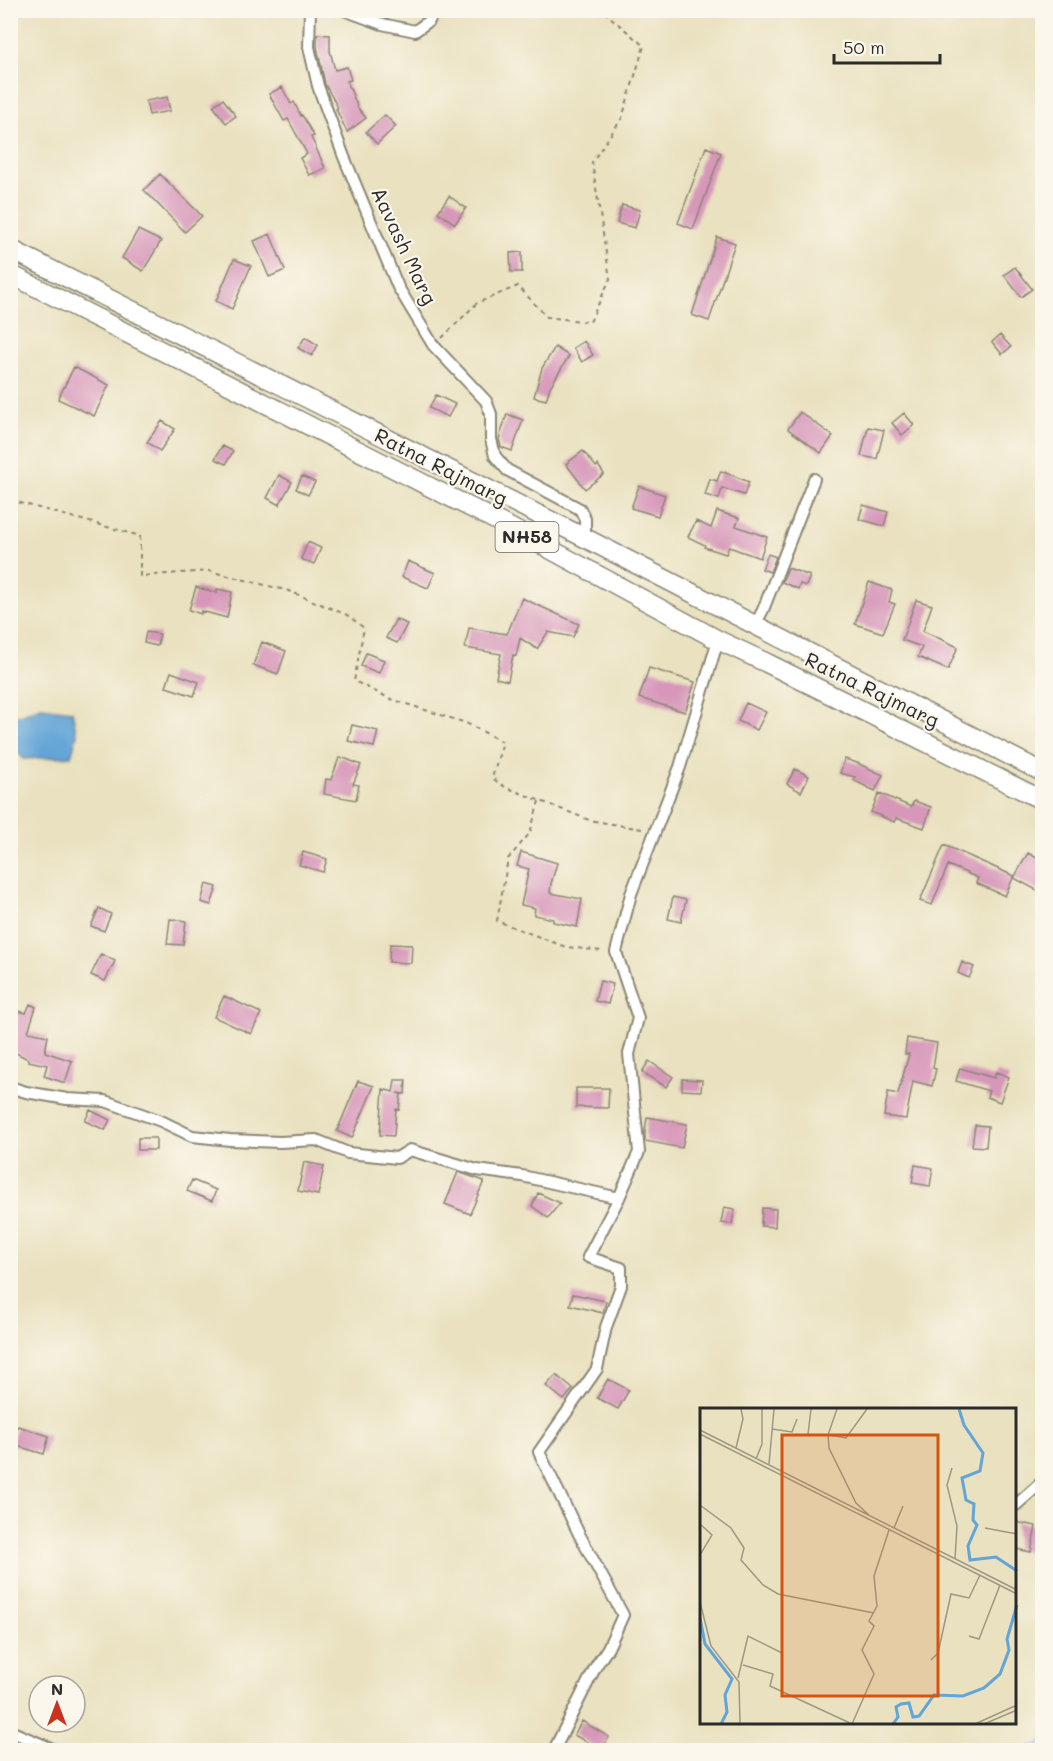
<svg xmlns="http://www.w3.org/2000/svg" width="1053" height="1761" viewBox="0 0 1053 1761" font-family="Mali,sans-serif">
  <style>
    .water { fill: #63a5d7; stroke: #476881; stroke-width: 1.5 }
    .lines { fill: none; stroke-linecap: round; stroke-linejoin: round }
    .stream { stroke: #63a5d7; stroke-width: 4.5 }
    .building { fill: #d797b9 }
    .street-casing { stroke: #8a8675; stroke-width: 14 }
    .primary-casing { stroke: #8a8675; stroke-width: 21 }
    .path { stroke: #8a8675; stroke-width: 2; stroke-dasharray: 4.5 4.5; stroke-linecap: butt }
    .street { stroke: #fff; stroke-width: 10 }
    .primary { stroke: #fff; stroke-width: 18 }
    .labels { text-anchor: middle; stroke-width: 4.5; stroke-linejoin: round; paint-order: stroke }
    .shield { fill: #fbf7ec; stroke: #696865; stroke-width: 1.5 }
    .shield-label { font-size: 18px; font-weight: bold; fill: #2b2b2b }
    .street-label { font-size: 20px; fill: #2b2b2b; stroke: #fbf7ec }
    .inset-river { fill: none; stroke: #63a5d7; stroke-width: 3 }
    .inset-road { fill: none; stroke: #9d9884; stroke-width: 1.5 }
    .view { fill: #d5540f; fill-opacity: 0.15; stroke: #d5540f; stroke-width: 3 }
    .inset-edge { fill: none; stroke: #2b2b2b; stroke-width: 3 }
  </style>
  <rect width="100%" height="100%" fill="#fbf7ec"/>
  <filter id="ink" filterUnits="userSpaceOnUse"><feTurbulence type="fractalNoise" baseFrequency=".0167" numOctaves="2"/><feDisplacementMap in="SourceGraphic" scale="12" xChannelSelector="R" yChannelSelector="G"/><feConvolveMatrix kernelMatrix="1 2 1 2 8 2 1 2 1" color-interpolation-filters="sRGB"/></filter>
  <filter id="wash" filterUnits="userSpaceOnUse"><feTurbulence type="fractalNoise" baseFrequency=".008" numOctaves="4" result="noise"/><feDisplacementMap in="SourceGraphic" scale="24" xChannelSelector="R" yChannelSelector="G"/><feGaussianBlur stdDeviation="1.35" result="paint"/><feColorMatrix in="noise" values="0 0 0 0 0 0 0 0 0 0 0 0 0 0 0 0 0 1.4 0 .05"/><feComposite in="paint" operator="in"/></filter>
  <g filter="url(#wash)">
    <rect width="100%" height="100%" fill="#e9e1bf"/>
    <path class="water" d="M41,707L72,711L77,735L71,756L24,759L11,746V718Z"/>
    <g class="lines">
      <path class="stream" d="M1025,1750L1042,1744"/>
    </g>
    <g id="blocks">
      <path class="building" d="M317,34L330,35V51L335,70L347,67L351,80L347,81L358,108L366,118L347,132L336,109L338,108L325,84L317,47Z
        M282,87L291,104L294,102L301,116L302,115L314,136L311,137L325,168L317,172L309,175L300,158L307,154L288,119L284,121L269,94Z
        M167,97L170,111L149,115L146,101Z
        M223,99L236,116L226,123L213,106Z
        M385,115L396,126L377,144L366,132Z
        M706,147L721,153L693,229L678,223Z
        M160,174L202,216L185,232L144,190Z
        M449,196L466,208L455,224L438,212Z
        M622,205L640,210L635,228L617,223Z
        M138,230L161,241L143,271L122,258Z
        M270,234L285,270L269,277L254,241Z
        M717,237L735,243L709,321L692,315Z
        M522,252V272H511L510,253Z
        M234,259L251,266L232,309L216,301Z
        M1015,267L1032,289L1021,297L1004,275Z
        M1000,335L1011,347L1002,354L992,342Z
        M305,337L318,345L312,356L298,348Z
        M584,341L593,355L582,362L573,348Z
        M555,347L569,356L550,387L546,400L534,397L542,368Z
        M74,367L109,385L94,416L58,399Z
        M436,395L455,404L448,417L429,408Z
        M800,412L833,436L821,453L788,429Z
        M904,413L914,425L902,435L892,423Z
        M507,414L523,420L512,451L501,447L499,439Z
        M162,421L175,429L160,451L147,442Z
        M868,427L884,430L877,459L861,456Z
        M222,446L233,451L226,464L215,459Z
        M583,451L596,467L598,465L604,474L585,489L566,464Z
        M721,471L749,482L744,495L722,488L719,499L705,495L710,479L717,481Z
        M279,475L292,482L279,505L267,498Z
        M302,476L315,482L308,495L296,489Z
        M639,486L665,495L658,516L631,508Z
        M863,505L888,512L884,526L859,519Z
        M717,511L739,518L736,526L767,537L760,558L729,547L726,554L704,547L705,545L688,537L696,521L711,528Z
        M308,542L321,548L314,564L301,559Z
        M768,554L776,557L770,572L762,569Z
        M408,561L435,573L428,588L402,577Z
        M788,568L810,576L806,586L800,584L798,589L782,582Z
        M869,582L892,590L889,602L895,604L883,633L855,624Z
        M196,587L217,593V589L232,592L227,618L201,611V614L189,610Z
        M522,598L579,624L573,637L548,632L537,649L520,638L516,656L513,655L508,681L496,678L501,654L465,648L469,628L507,634Z
        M916,600L932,605L923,631L958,647L948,670L918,657L922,647L902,640Z
        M396,619L407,624L397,643L386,638Z
        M146,632L160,634L157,646L144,643Z
        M262,642L286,651L278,674L253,665Z
        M366,653L384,660L379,673L361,666Z
        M649,668L695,682L685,712L639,698Z
        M171,672L199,682L194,696L166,687Z
        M746,703L766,712L757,730L738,721Z
        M352,725L378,731L374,747L348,741Z
        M339,758H344L361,765L353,784L359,785L356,800L324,794L326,779L331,780Z
        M845,759L857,763L883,775L875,791L853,780L855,777L840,773Z
        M795,769L809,776L801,792L787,784Z
        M879,793L911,807L914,801L931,807L924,828L896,818L894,822L871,812Z
        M944,845L1014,876L1005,896L976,883L978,878L948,865L932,905L920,901Z
        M303,852L327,859L323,872L299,865Z
        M521,852L557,863L551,884L550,893L582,899L577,927L553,922V919L534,915L535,908L521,905L529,869L517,866Z
        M1028,853L1042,861V893L1014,878Z
        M206,884L217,887L211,905L201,902Z
        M673,897L686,900L681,922L668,919Z
        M99,908L111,914L104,931L91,926Z
        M170,919L186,921L183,945L167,944Z
        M390,944L412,945L411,963L389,962Z
        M101,954L115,961L105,981L91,975Z
        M962,962L974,967L969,978L958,973Z
        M600,981L613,984L608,1004L595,1001Z
        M224,996L261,1013L251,1034L214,1017Z
        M30,1004L36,1007L28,1032L48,1036L45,1052L72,1061L65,1083L44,1076L47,1065L28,1061V1059L10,1050V1044L17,1031L14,1030L19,1011L26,1013Z
        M907,1038L937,1043L933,1068L936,1069L932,1086L913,1081L906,1119L884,1116L888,1092L898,1094L909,1054H905Z
        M649,1061L673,1077L666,1087L642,1072Z
        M960,1068L994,1078L996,1072L1009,1077L1000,1102L987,1097L989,1091L956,1081Z
        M682,1079L702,1080L701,1091L682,1090Z
        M395,1080H406L405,1094L397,1093L401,1094L399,1110L396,1109L394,1136L380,1135L383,1089L393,1092Z
        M358,1081L374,1086L352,1138L337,1131Z
        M576,1088H609L608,1108L576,1107Z
        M90,1110L110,1120L105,1130L85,1121Z
        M647,1117L687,1124L682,1148L645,1141V1132Z
        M975,1125L988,1126L986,1147L972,1146Z
        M138,1138H156V1150H138Z
        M304,1162L324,1166L318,1195L298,1191Z
        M915,1165L933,1168L930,1186L912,1183Z
        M458,1172L484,1181L470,1214L445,1204Z
        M192,1180L216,1190L212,1201L187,1191Z
        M538,1193L560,1203L548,1218L532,1206Z
        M724,1207L735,1209L732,1224L721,1223Z
        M762,1208L776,1209L775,1227L761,1226Z
        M573,1294L606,1301L603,1313L570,1305Z
        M556,1375L573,1389L564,1400L546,1386Z
        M608,1379L629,1390L618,1409L597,1398Z
        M18,1426L49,1436L44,1454L10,1444Z
        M1016,1522L1036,1526L1031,1552L1016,1549Z
        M582,1721L609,1737L601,1750L574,1735Z"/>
    </g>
  </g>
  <g filter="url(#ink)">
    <use href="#blocks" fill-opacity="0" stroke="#8a8675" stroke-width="1.5"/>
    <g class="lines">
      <defs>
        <path id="street" d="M310,10L309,47L318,86L344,157L398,287L433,345L486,401L491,414V439L495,456L507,470L580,509L585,519V538
          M344,10L382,24L415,31L429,21L434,10
          M755,625L763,610L814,479
          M10,1087L26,1092L67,1099L105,1101L161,1121L192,1136L230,1140L280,1142L316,1140L348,1153L397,1158L410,1150L477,1170L522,1176L619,1198
          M1016,1505L1042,1482
          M10,1731L55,1750
          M554,1750L596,1666L608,1648L623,1615L579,1534L539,1452L597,1369L606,1327L621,1286V1268L588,1257L619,1198L639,1152L629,1054L638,1018L616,952L631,894L680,767L718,640"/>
        <path id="primary" d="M10,249L585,538L1042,772
          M10,274L509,527L718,640L767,663L1042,800"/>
      </defs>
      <use href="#street" class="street-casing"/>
      <use href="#primary" class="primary-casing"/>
      <path class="path" d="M442,338L477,303L518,286L547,317L590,322L610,279L592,162L622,118L644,46L602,10
        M10,500L140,536V576L209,571L289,591L347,615L364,628L354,681L391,699L466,723L503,742L492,778L505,787L589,820L642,829
        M539,801L530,833L508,859L497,921L566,947L603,951"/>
      <use href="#street" class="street"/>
      <use href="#primary" class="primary"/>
    </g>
  </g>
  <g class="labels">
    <rect class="shield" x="495.5" y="522" width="63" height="30" rx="4.5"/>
    <g class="shield-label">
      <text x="527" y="543">NH58</text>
    </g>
    <g class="street-label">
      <text transform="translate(404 246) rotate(65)" y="7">Aavash Marg</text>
      <text transform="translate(441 467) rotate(27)" y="7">Ratna Rajmarg</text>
      <text transform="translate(872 690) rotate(26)" y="7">Ratna Rajmarg</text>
    </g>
  </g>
  <g transform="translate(700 1408)">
    <rect width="316" height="316" fill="#e9e1bf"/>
    <path class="inset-river" d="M259,1L264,17L283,45L280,63L262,70L266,92L274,96L273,112L277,117L268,138L270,152L296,149L317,163M0,210L5,236L32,271L25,287L27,304L21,316M193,316L198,309L196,299L201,296L209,295L213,309L219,308L234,287L263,288L284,280L300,266L309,242L307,231L317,197"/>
    <path class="inset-road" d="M137,1L128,27L129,40L156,95L169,107M72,21L92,24L97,11M0,22L317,182M0,26L317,186M108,26L111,1M129,27L146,30L167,1M36,40L43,11L41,1M56,51L62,36V1M69,56L74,1M252,60L247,77L257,118L255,151M0,97L31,120L44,140L41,152L63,177L78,186L174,205M0,116L12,127L0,147M194,120L203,98M285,120L317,126M0,194L11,238L39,274L40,316M269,228L279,231L300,177M231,252L238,245L251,186L269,190L280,167M43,257L73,266L70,278L152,316L174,266L162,242L174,218L169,213L177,198L174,168L189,122M38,270L48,228L82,245M275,316L317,297M284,316L317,302"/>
    <path class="view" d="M82,27H238V288H82Z"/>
    <rect width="316" height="316" class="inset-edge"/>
  </g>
  <rect width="1053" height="1761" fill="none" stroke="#fbf7ec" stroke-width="36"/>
  <g transform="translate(57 1704)"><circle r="28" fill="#fbf7ec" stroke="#a8a59f" stroke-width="1.5"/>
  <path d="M0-4.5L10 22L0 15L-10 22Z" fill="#c8321e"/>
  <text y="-9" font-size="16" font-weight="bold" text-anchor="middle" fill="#2b2b2b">N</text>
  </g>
  <path d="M834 54v9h106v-9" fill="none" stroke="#2b2b2b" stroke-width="3"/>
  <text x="843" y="54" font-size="18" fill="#2b2b2b" stroke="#fbf7ec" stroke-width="4.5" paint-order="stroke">50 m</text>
</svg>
